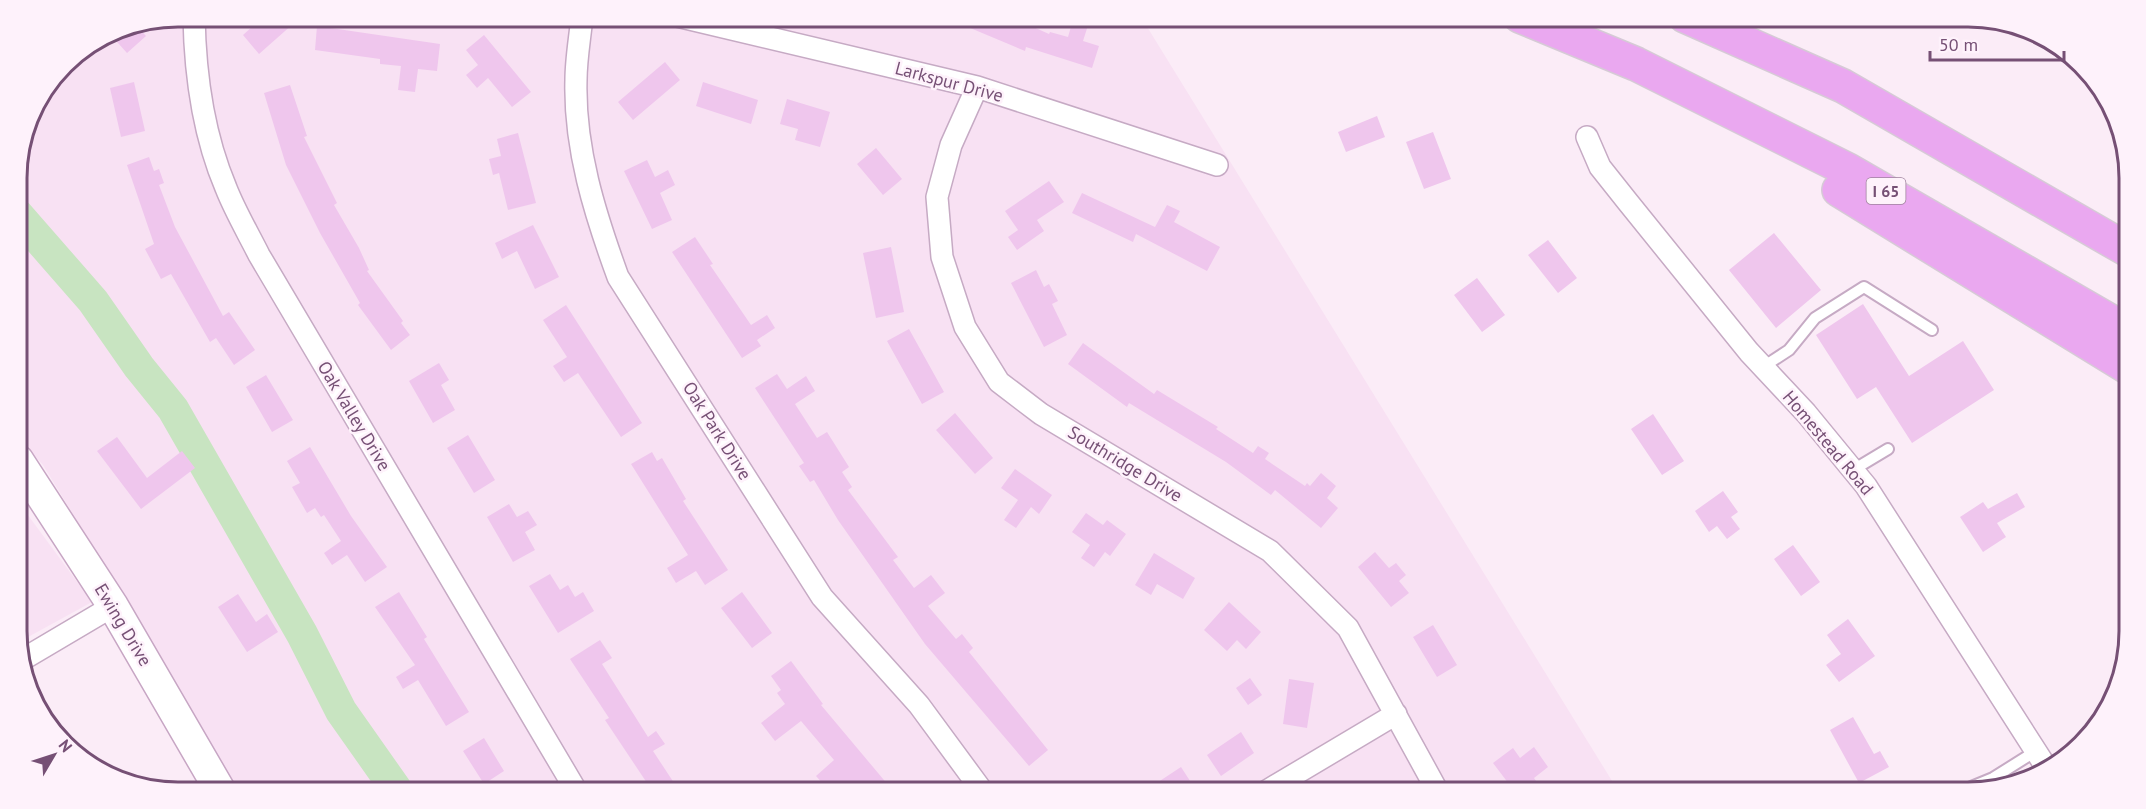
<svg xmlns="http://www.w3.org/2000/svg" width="2146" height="809" viewBox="0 0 2146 809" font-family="'PT Sans',sans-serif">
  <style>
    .residential { fill: #f8e1f3 }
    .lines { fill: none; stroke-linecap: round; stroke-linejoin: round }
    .river { stroke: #c8e4c1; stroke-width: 32 }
    .building { fill: #efc6ed }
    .lane-casing { stroke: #c6aac4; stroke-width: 14 }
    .street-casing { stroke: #c6aac4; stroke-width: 24 }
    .secondary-casing { stroke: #c7a6c4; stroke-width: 33 }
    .highway-casing { stroke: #d6cad6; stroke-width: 36 }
    .lane { stroke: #fff; stroke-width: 10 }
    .street { stroke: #fff; stroke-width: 21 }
    .secondary { stroke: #fff; stroke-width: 30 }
    .highway { stroke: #eaa8f0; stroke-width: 33 }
    .labels { text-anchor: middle; stroke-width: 5; stroke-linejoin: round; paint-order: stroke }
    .shield { fill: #fef2fb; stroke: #9f819d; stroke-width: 1.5 }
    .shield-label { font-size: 16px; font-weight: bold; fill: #765075 }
    .street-label { font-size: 18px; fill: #765075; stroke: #fef2fb }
    .rim { fill: none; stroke: #765075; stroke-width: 3 }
  </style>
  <rect width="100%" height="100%" fill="#fbecf7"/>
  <path class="residential" d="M178,16L1141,17L1617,789L1612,792H235L185,698L43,465L18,438L17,167L33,106L71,57L117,29Z
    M19,503L92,602L19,642Z"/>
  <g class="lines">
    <path class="river" d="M17,214L93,301L139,367L173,409L302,634L341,711L398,792"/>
  </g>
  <path class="building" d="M264,16H302L259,54L243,35Z
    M1009,16L1049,34L1050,32L1068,37L1074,16H1091L1083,41L1099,46L1092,68L1026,47L1025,51L944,17Z
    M136,25L146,36L127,53L109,33L117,29Z
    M317,26L440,44L437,71L418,69L415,92L398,90L401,66L380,64V59L315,50Z
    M484,35L531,92L512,107L488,78L477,88L466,75L478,65L466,50Z
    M665,62L680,80L633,120L618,102Z
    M134,82L145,131L121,137L110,88Z
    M703,82L758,100L751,124L696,106Z
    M290,85L307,136L304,137L337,203L334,205L359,248L369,270L367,271L403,321L401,323L410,335L391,350L358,305L360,303L320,233L286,165L264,93Z
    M787,99L830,112L820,147L795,140L798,129L780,124Z
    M1377,116L1385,137L1346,152L1338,132Z
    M1433,132L1451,179L1424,189L1406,142Z
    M518,133L536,203L508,210L499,173L493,175L489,159L501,156L497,139Z
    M876,148L902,179L883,195L857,164Z
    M149,157L154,171L159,169L164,183L159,185L175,227L223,316L229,312L255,350L234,365L216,338L210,342L171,274L161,279L145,249L154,244L127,165Z
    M647,160L655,177L668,170L675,185L660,193L672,220L652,229L624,171Z
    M1049,181L1064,202L1037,220L1044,231L1017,250L1008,237L1018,230L1005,211Z
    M1082,193L1155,227L1167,205L1180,211L1174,222L1220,247L1207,271L1136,234L1133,242L1072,213Z
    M533,225L559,277L535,289L517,251L502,259L495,243Z
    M1774,233L1821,290L1776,328L1729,270Z
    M695,237L713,264L710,265L751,325L767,315L775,328L757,340L761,346L742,358L672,252Z
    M1548,240L1577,278L1558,293L1528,255Z
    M891,247L904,312L876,318L863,253Z
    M1036,270L1044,287L1049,284L1058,301L1052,304L1067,335L1044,347L1011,283Z
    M1477,278L1505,315L1482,332L1454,295Z
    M1863,304L1909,376L1963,341L1994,390L1912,443L1876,387L1857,399L1816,335Z
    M566,305L642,423L621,437L578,373L564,382L553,366L567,357L543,320Z
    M909,329L944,392L922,404L887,341Z
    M1083,343L1154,394L1157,390L1218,427L1216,429L1253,453L1258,446L1269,453L1265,459L1305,486L1307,483L1310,486L1321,473L1336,486L1327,498L1338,508L1321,528L1275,490L1271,495L1226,462L1129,403L1127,407L1068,364Z
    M439,363L449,380L441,385L455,410L433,423L409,381Z
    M777,374L787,389L806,376L815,391L795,404L817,438L827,432L849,467L842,472L852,487L848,490L898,557L893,560L914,588L931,575L945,593L928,606L956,639L962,634L973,648L969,652L1048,750L1029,766L925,644L838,520L814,480L810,482L799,466L804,463L755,388Z
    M266,375L293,420L272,432L246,387Z
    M955,413L993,458L975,474L936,430Z
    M1653,414L1684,461L1662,475L1631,429Z
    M468,435L495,480L474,493L447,448Z
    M117,437L147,478L182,451L195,468L141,509L97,451Z
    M310,447L351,516L387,567L365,582L347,555L332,565L324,553L341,541L324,515L321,517L315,508L307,513L292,487L300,483L287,461Z
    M652,452L657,461L662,458L686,499L683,501L728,570L705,585L696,571L676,583L667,568L688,555L631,464Z
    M1015,469L1052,495L1039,514L1031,507L1016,528L1004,520L1018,500L1001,488Z
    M1723,491L1738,512L1731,517L1740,529L1727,539L1717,526L1709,532L1695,511Z
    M2017,493L2025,507L1997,523L2006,537L1983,552L1960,517L1983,502L1988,509Z
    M509,504L517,517L528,511L537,525L525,532L535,550L513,562L487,517Z
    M1086,513L1103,525L1107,520L1126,534L1110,556L1105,552L1094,567L1081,558L1090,545L1072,532Z
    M1793,545L1820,582L1801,596L1774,559Z
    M1375,552L1389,568L1396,563L1406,575L1399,581L1409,593L1391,607L1358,567Z
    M1154,553L1195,578L1183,599L1157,584L1151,595L1135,585Z
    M550,574L560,590L568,585L575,597L583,592L594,611L558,633L529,586Z
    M399,592L427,637L424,639L469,712L446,726L418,680L403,689L396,677L415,665L375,607Z
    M742,592L772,633L752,648L721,608Z
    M238,594L256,622L267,614L278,632L247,652L218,607Z
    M1229,602L1261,632L1246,649L1237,640L1227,651L1204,630Z
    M1848,619L1875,656L1839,682L1826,665L1841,654L1827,635Z
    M1433,625L1457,665L1437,677L1413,637Z
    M600,640L612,658L602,664L648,737L656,731L665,744L653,751L680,792H653L605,720L609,718L570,659Z
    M791,661L823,704L821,705L894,792H830L816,776L834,760L801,721L775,741L761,723L785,704L777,693L781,690L771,676Z
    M1250,678L1262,695L1248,705L1236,688Z
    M1289,679L1314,683L1307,728L1283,724Z
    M1853,717L1874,754L1880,751L1889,767L1859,783L1830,730Z
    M1241,732L1254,753L1221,776L1207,755Z
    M484,738L504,771L484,784L463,751Z
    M1534,747L1548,767L1534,778L1539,785L1529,792H1515L1493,763L1513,748L1520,758Z
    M1181,767L1194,787L1186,792H1143Z"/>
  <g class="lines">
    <defs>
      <path id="lane" d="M1763,367L1789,350L1815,318L1864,287L1932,330
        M1853,470L1888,449
        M1959,792L1993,778L2036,751"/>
      <path id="street" d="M194,16C195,75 203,134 226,188C235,211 248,233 259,255L577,792
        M582,16C580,38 576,59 576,80C574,148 595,214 618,277L822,597L919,705L983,792
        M677,16L977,87L1217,165
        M977,87L951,145L937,197L942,257L965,327L999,382L1041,414L1270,551L1348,628L1438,792
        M1587,137L1600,167L1627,201L1749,352L1806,413L1866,486L2046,767
        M20,661L113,606
        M1265,792L1396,714"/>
      <path id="secondary" d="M18,460L113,606L221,792"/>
      <path id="highway" d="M1520,16L1636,64L1848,170L2129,332
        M1685,16L1843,86L2128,250
        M1839,190L2129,368"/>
    </defs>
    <use href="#lane" class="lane-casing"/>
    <use href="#street" class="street-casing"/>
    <use href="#secondary" class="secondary-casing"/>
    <use href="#highway" class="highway-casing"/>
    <use href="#lane" class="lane"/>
    <use href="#street" class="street"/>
    <use href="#secondary" class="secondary"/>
    <use href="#highway" class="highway"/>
  </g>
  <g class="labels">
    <rect class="shield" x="1866.5" y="178" width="39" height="26" rx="4.5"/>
    <g class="shield-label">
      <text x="1886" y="197">I 65</text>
    </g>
    <g class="street-label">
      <text transform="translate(949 82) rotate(15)" y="6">Larkspur Drive</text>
      <text transform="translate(354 416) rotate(59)" y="6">Oak Valley Drive</text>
      <text transform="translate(717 431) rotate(58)" y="6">Oak Park Drive</text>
      <text transform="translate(1828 443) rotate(50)" y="6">Homestead Road</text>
      <text transform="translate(1125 464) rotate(31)" y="6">Southridge Drive</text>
      <text transform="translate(123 625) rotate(59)" y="6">Ewing Drive</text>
    </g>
  </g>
  <path d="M0 0H2146V809H0ZM178 27H1968A151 151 0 0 1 2119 178V631A151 151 0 0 1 1968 782H178A151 151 0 0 1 27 631V178A151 151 0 0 1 178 27Z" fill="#fef2fb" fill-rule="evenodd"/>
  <path class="rim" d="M178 27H1968A151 151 0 0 1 2119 178V631A151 151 0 0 1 1968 782H178A151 151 0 0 1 27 631V178A151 151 0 0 1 178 27Z"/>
  <g transform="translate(54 755) rotate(51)" stroke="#fef2fb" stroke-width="4.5" paint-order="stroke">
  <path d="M0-4.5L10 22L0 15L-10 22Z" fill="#765075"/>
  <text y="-9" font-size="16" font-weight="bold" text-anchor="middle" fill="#765075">N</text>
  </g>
  <path d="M1930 51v9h134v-9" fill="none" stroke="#765075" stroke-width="3"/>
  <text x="1939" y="51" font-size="18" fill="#765075" stroke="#fef2fb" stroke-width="4.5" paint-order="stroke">50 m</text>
</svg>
